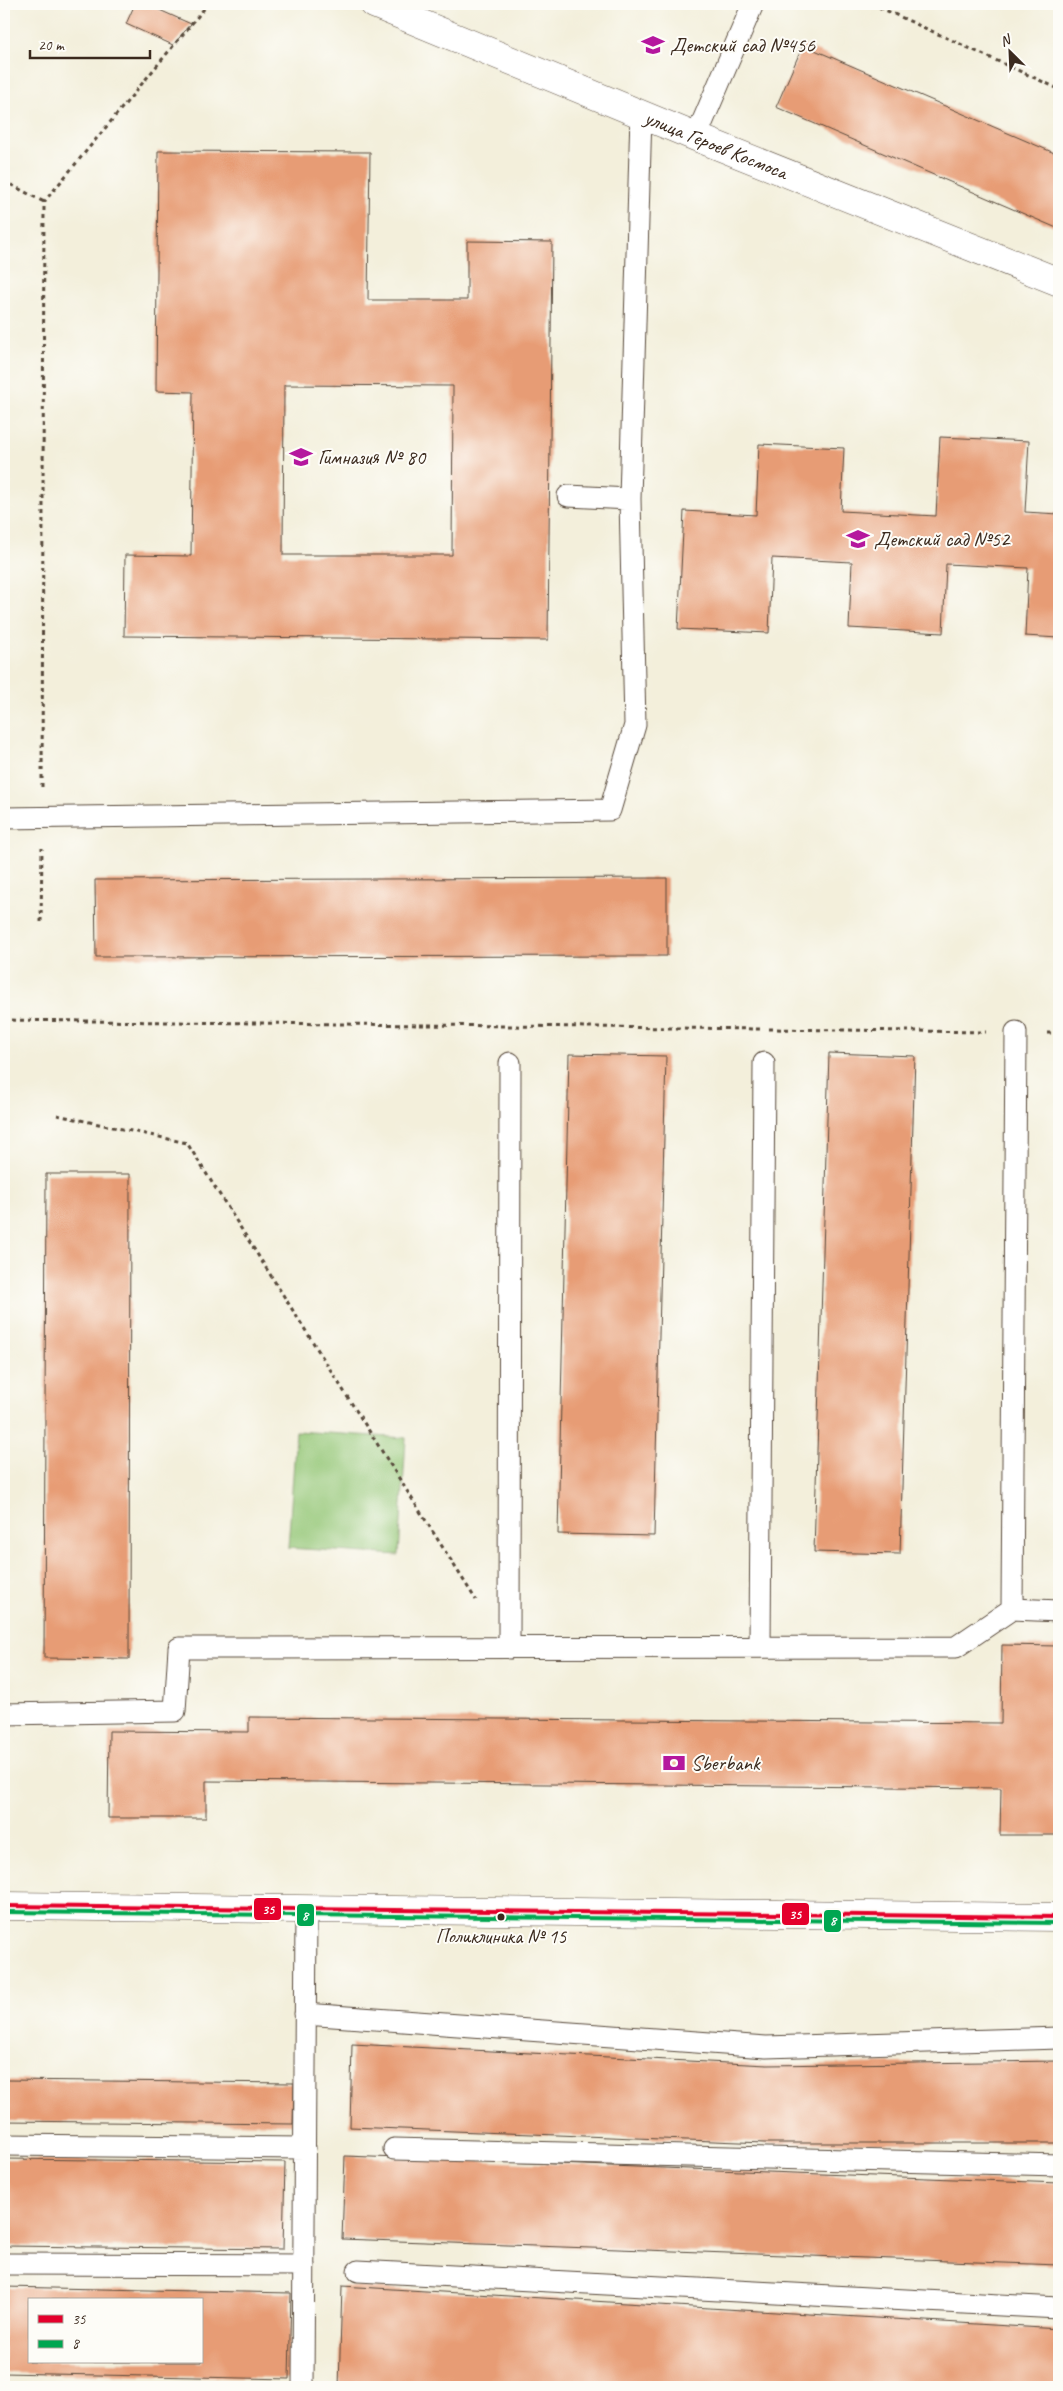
<svg xmlns="http://www.w3.org/2000/svg" width="1063" height="2391" viewBox="0 0 1063 2391" font-family="Caveat,sans-serif">
  <style>
    .green { fill: #96c879; stroke: #68794c }
    .building { fill: #e79c75; fill-rule: evenodd }
    .lines { fill: none; stroke-linecap: round; stroke-linejoin: round }
    .lane-casing { stroke: #57483a; stroke-width: 23 }
    .street-casing { stroke: #57483a; stroke-width: 29 }
    .path { stroke: #57483a; stroke-width: 3; stroke-dasharray: 4 4; stroke-linecap: butt }
    .lane { stroke: #fff; stroke-width: 21 }
    .street { stroke: #fff; stroke-width: 28 }
    .bus-1-casing { stroke: #fdfcf7; stroke-width: 8 }
    .bus-2-casing { stroke: #fdfcf7; stroke-width: 8 }
    .bus-1 { stroke: #e4002b; stroke-width: 4 }
    .bus-2 { stroke: #00a651; stroke-width: 4 }
    .bus-dot { fill: #3b2a1e; stroke: #fdfcf7; stroke-width: 2 }
    .labels { text-anchor: middle; stroke-width: 4; stroke-linejoin: round; paint-order: stroke }
    .bus-label { font-size: 20px; fill: #3b2a1e; stroke: #fdfcf7 }
    .poi-label { font-size: 21px; fill: #3b2a1e; stroke: #fdfcf7; text-anchor: start }
    .street-label { font-size: 21px; fill: #3b2a1e; stroke: #fdfcf7 }
    .line-badge { stroke: #fdfcf7; stroke-width: 2 }
    .badge-label { font-size: 14px; text-anchor: middle; font-weight: bold; fill: #fff }
  </style>
  <rect width="100%" height="100%" fill="#fdfcf7"/>
  <filter id="ink" filterUnits="userSpaceOnUse"><feTurbulence type="fractalNoise" baseFrequency=".02" numOctaves="2"/><feDisplacementMap in="SourceGraphic" scale="10" xChannelSelector="R" yChannelSelector="G"/><feConvolveMatrix kernelMatrix="1 2 1 2 8 2 1 2 1" color-interpolation-filters="sRGB"/></filter>
  <filter id="wash" filterUnits="userSpaceOnUse"><feTurbulence type="fractalNoise" baseFrequency=".0096" numOctaves="4" result="noise"/><feDisplacementMap in="SourceGraphic" scale="20" xChannelSelector="R" yChannelSelector="G"/><feGaussianBlur stdDeviation="1.12" result="paint"/><feColorMatrix in="noise" values="0 0 0 0 0 0 0 0 0 0 0 0 0 0 0 0 0 1.4 0 .05"/><feComposite in="paint" operator="in"/></filter>
  <g filter="url(#wash)">
    <rect width="100%" height="100%" fill="#f3efdb"/>
    <path class="green" d="M296,1431L406,1438L399,1555L288,1548Z"/>
    <g id="blocks">
      <path class="building" d="M135,4H146L191,24L173,45L126,24Z
        M803,45L1059,155V229L776,107Z
        M158,151L370,152L368,300H467V241L552,242L548,640L124,636L125,555L191,556L193,392L156,391ZM284,385L453,386L452,555H283Z
        M940,437L1029,441L1025,512L1059,514V638L1025,636L1028,568L946,564L943,633L849,628L852,562L772,558L769,633L678,629L684,511L756,515L759,444L844,448L841,511L936,516Z
        M667,878V956L96,957L95,880Z
        M829,1053L915,1056L900,1554L814,1552Z
        M569,1054L666,1056L654,1536L558,1534Z
        M46,1174H130L129,1659L44,1658Z
        M1002,1645L1059,1646V1835H1000L1001,1788L206,1781V1818H108L109,1731L249,1732V1717L1001,1723Z
        M352,2044L767,2065L1059,2061V2143H765L350,2127Z
        M4,2080L294,2083L293,2124L4,2121Z
        M345,2156L1059,2183V2265L342,2239Z
        M4,2159L285,2162L283,2249L4,2246Z
        M342,2286L1059,2329V2387H339Z
        M4,2287L291,2293L289,2379L4,2373ZM29,2300H201V2362H29Z"/>
    </g>
  </g>
  <g filter="url(#ink)">
    <use href="#blocks" fill-opacity="0" stroke="#57483a" stroke-width="1"/>
    <g class="lines">
      <defs>
        <path id="lane" d="M696,137L753,4
          M568,496L630,499
          M4,818L610,810L635,725L630,499L641,114
          M1012,1609L1016,1032
          M760,1647L764,1063
          M509,1648L510,1063
          M4,1714L175,1711L179,1648L956,1647L1012,1609L1059,1611
          M305,2014L766,2047L1059,2038
          M4,2145L305,2148
          M394,2149L1059,2165
          M4,2264L304,2265
          M358,2271L1059,2308
          M303,2387L306,1909"/>
        <g id="street">
          <path id="s1" d="M374,4L696,137L1059,282"/>
          <path d="M4,1906L1059,1917"/>
        </g>
      </defs>
      <use href="#lane" class="lane-casing"/>
      <use href="#street" class="street-casing"/>
      <path class="path" d="M872,4L1059,89
        M4,181L44,202
        M42,787L44,202L208,4
        M41,922L42,848
        M4,1020L761,1029
        M769,1029L986,1032
        M1047,1033H1059
        M57,1115L187,1143L476,1600"/>
      <use href="#lane" class="lane"/>
      <use href="#street" class="street"/>
      <defs>
        <path id="bus-1" d="M4,1906L1059,1917"/>
        <path id="bus-2" d="M4,1912L1059,1923"/>
      </defs>
      <use href="#bus-1" class="bus-1-casing"/>
      <use href="#bus-2" class="bus-2-casing"/>
      <use href="#bus-1" class="bus-1"/>
      <use href="#bus-2" class="bus-2"/>
    </g>
  </g>
  <defs>
    <symbol id="school-bare" viewBox="-9 -9 18 18"><path d="M0-5L7-2L0 1L-7-2ZM-4 1L0 2.5L4 1V4Q0 6-4 4Z" fill="#b5179e" stroke="#fdfcf7" stroke-width="2.5" paint-order="stroke"/></symbol>
    <symbol id="bank-bare" viewBox="-9 -9 18 18"><path d="M-6-4H6V4H-6ZM0-2.3a2.3 2.3 0 1 0 0 4.6a2.3 2.3 0 1 0 0-4.6Z" fill="#b5179e" stroke="#fdfcf7" stroke-width="2.5" paint-order="stroke"/></symbol>
  </defs>
  <g fill-rule="evenodd">
    <use href="#school-bare" x="637" y="29" width="32" height="32"/>
    <use href="#school-bare" x="285" y="441" width="32" height="32"/>
    <use href="#school-bare" x="842" y="523" width="32" height="32"/>
    <use href="#bank-bare" x="658" y="1747" width="32" height="32"/>
  </g>
  <circle class="bus-dot" cx="501" cy="1917" r="4.5"/>
  <g class="labels">
    <g class="bus-label">
      <text x="501" y="1943">Поликлиника № 15</text>
    </g>
    <g class="poi-label">
      <text x="670" y="52">Детский сад №456</text>
      <text x="318" y="464">Гимназия № 80</text>
      <text x="874" y="546">Детский сад №52</text>
      <text x="691" y="1770">Sberbank</text>
    </g>
    <g class="street-label">
      <text dy="7" stroke="none"><textPath href="#s1" startOffset="370">улица Героев Космоса</textPath></text>
    </g>
  </g>
  <g class="line-badge">
    <rect x="253" y="1897" width="29" height="24" rx="5" fill="#e4002b"/>
    <rect x="781" y="1902" width="29" height="24" rx="5" fill="#e4002b"/>
    <rect x="296" y="1903" width="19" height="24" rx="5" fill="#00a651"/>
    <rect x="823" y="1909" width="19" height="24" rx="5" fill="#00a651"/>
  </g>
  <g class="badge-label">
    <text x="268" y="1914">35</text>
    <text x="795" y="1919">35</text>
    <text x="305" y="1920">8</text>
    <text x="833" y="1925">8</text>
  </g>
  <rect width="1063" height="2391" fill="none" stroke="#fdfcf7" stroke-width="20"/>
  <rect x="28" y="2298" width="175" height="65" fill="#fdfcf7" stroke="#afa8a0"/>
  <rect x="38" y="2315" width="25" height="8" fill="#e4002b" stroke="#afa8a0"/>
  <text x="72" y="2324" font-size="15" fill="#3b2a1e">35</text>
  <rect x="38" y="2340" width="25" height="8" fill="#00a651" stroke="#afa8a0"/>
  <text x="72" y="2348" font-size="15" fill="#3b2a1e">8</text>
  <g transform="translate(1010 52) rotate(336)" stroke="#fdfcf7" stroke-width="4" paint-order="stroke">
  <path d="M0-4L9 19L0 12L-9 19Z" fill="#3b2a1e"/>
  <text y="-8" font-size="14" font-weight="bold" text-anchor="middle" fill="#3b2a1e">N</text>
  </g>
  <path d="M30 50v8h120v-8" fill="none" stroke="#3b2a1e" stroke-width="2.5"/>
  <text x="38" y="50" font-size="15" fill="#3b2a1e" stroke="#fdfcf7" stroke-width="4" paint-order="stroke">20 m</text>
</svg>
